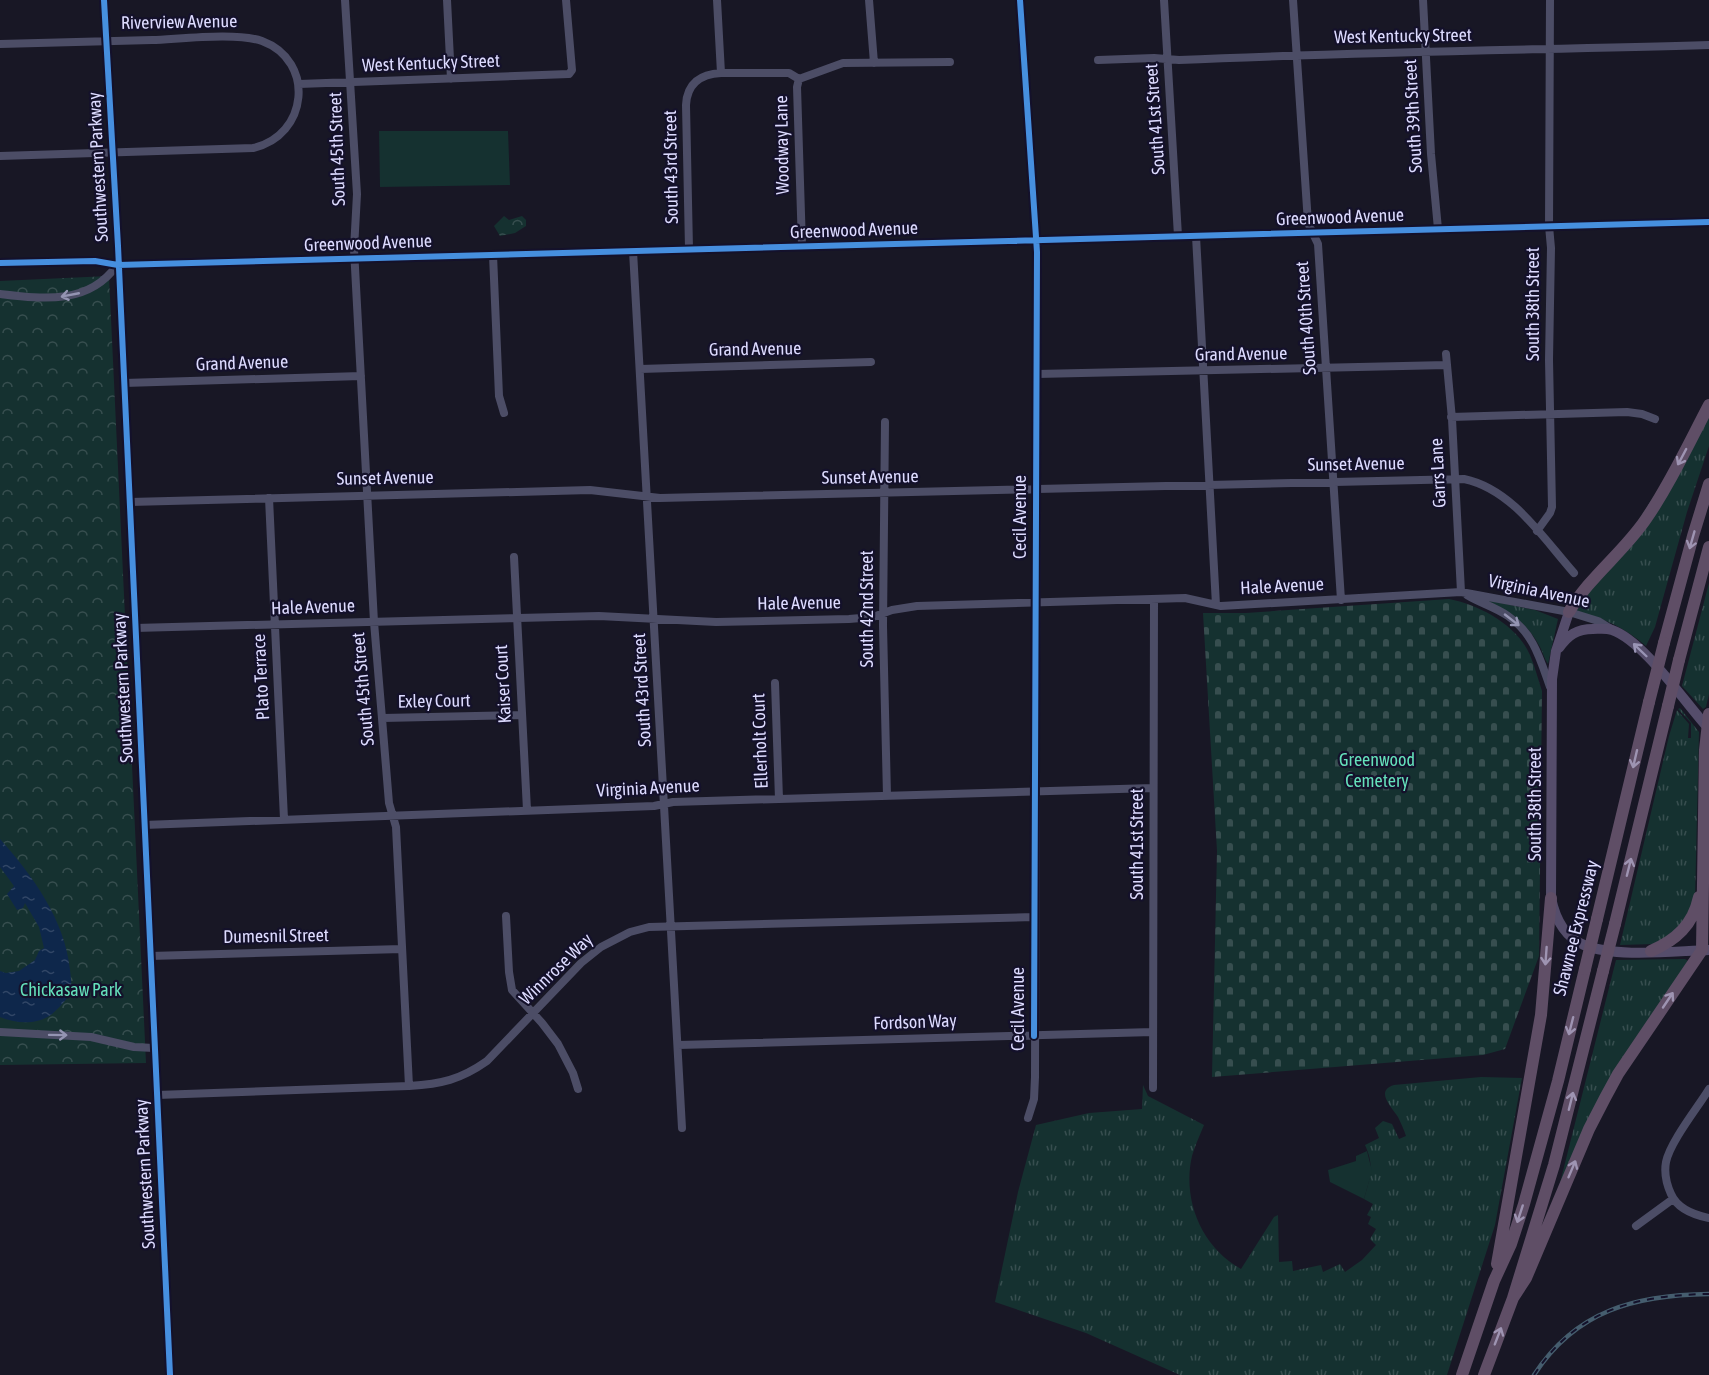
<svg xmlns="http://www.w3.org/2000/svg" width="1709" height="1375" viewBox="0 0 1709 1375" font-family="'Asap Condensed',sans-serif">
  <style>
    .grass { fill: url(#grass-tufts) }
    .cemetery { fill: url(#cemetery-stones) }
    .park { fill: url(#park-crowns) }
    .garden { fill: #153130 }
    .water { fill: url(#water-ripples) }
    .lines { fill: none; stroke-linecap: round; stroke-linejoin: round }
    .minor { stroke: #4c4d66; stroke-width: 8 }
    .major { stroke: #554d6b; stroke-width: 10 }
    .highway { stroke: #5f4e66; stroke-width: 12 }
    .rail-casing { stroke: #455d6e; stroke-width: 4.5 }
    .rail { stroke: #14112b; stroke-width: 2; stroke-dasharray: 7; stroke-linecap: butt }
    .highway-bridge { stroke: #5f4e66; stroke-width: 12 }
    .cycleway-casing { stroke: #14112b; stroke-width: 10 }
    .cycleway { stroke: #468fdf; stroke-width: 6 }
    .oneway { stroke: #9494b2 }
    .oneway2 { stroke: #9e94b2 }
    .oneway3 { stroke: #9994b5 }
    .labels { text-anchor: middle; stroke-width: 4.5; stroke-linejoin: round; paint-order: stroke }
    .street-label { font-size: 18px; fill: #dddbff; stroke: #14112b }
    .park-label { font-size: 18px; fill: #65e1bb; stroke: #14112b }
  </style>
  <defs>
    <pattern id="grass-tufts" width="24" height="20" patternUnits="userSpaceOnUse" patternTransform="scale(1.5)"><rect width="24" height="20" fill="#153130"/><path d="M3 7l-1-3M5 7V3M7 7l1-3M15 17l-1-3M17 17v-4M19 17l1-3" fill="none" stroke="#374e4f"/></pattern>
    <pattern id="cemetery-stones" width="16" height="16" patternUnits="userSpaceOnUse" patternTransform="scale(1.5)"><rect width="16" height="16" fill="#153130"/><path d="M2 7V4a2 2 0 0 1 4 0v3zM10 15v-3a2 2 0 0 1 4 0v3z" fill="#374e4f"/></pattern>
    <pattern id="park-crowns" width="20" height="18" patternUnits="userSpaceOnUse" patternTransform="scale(1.5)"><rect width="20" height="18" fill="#153130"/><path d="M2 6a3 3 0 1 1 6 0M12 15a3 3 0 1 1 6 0" fill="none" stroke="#374e4f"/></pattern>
    <pattern id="water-ripples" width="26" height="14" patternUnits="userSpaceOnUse" patternTransform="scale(1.5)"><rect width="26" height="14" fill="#0e274b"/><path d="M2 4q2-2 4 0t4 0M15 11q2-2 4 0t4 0" fill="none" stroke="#314666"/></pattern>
  </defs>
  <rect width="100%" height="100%" fill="#181725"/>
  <path class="grass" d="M1709,411V446L1687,512L1655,627L1646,646C1625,628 1605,618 1577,612L1576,607L1606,570Z
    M1709,583V694L1706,707L1703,709L1682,686Z
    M1482,599L1535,610L1558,619L1548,664C1545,660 1543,653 1540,647C1527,623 1508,609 1482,599Z
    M1680,708L1699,732L1695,899L1681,928L1654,944L1620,945L1669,736L1677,710L1689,724L1688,738H1691V723L1678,709Z
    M1685,959L1688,961L1559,1187L1616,960Z
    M1481,1077L1522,1078L1495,1225L1447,1375H1180L1086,1333L995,1302L1018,1192L1036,1125L1089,1113L1142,1109L1143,1085L1148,1096L1204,1125C1200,1135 1195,1145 1192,1156C1182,1199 1201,1247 1241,1269L1274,1217L1278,1215L1279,1262L1292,1261L1293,1271L1321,1265L1323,1272L1340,1264L1345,1272L1362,1260L1376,1245L1370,1239L1376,1229L1368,1224L1371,1217L1367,1215L1373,1204L1364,1199C1370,1177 1375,1167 1365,1145L1379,1138L1375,1128L1383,1121L1392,1124L1399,1139L1406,1136C1404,1130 1401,1123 1398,1117C1391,1106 1375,1091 1394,1085Z"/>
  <path class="cemetery" d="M1449,599C1480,605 1517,625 1530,655C1535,667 1538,679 1542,691L1539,956L1505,1049L1483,1055L1212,1077L1217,851L1203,613H1246Z"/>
  <path class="park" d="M504,216L509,220L522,216L526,220V226L515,233L500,236L494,226Z
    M109,276L146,1063L0,1065V281Z"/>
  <path class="garden" d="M379,131H508L510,185L380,187Z
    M1367,1151L1372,1171L1364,1199L1330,1182L1328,1170L1356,1161V1156Z"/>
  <path class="water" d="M0,839C33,876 65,920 70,970C71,979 73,989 68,997C64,1002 57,1010 52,1014C38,1025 16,1024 0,1017V971L6,973L19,971L35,960L39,951L44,948L39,927L25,903L23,908L17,910L7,894L14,886L0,867Z"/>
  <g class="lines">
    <path class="minor" d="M104,0L118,246L170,1375
      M345,0L357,194L354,249L374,622L389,803L396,827L409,1086
      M447,0L451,79
      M717,0L721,73
      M869,0L874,63
      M1020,0L1037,252L1035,1077L1034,1099L1028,1118
      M1164,0L1178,236
      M1293,0L1308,223L1318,244L1341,600
      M1423,0L1431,154L1438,229
      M0,44C51,43 101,41 152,40C180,39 237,32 262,41C316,61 308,136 253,148L0,156
      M1098,60L1154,58L1179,60C1355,52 1532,50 1709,45
      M799,79L797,87L802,246
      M299,84L569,74L572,70L566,0
      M1196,236L1216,605
      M689,249L686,105C687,83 701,74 721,73H789L799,79L843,63L950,62
      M633,251L682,1128
      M493,255L499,396L504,413
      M0,263L95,261L118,265L1709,222
      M0,294C43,299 89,305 117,265
      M1446,354L1452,419L1461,592
      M640,369L871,362
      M1037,374L1447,365
      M124,383L361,376
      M1451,417L1627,412L1642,414L1655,419
      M885,422L883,626L887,796
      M269,498L284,819
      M130,502L590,490L660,498L1464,479C1512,489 1543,538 1574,573
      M1537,531L1550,513L1552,507L1549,360L1551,248L1549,226L1550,0
      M514,557L527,810
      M1467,595C1480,603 1495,607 1508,616C1534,634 1540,659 1550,687
      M135,628L599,616L716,622L849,619L873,617L892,610L917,606L1185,598L1221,606L1461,592L1569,612L1598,621L1611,629
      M775,683L779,799
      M383,718L521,715
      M144,825L654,806L673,802L1153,788
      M506,916L509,972L512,990L542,1023L558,1044L573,1073L578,1089
      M150,956L402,949
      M0,1032L91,1037L134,1047L154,1048
      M678,1045L1153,1032
      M1153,1088L1154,600
      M1709,1089C1698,1107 1670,1142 1666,1162C1664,1173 1666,1183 1671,1194C1677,1208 1694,1215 1709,1218
      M157,1095L409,1086C441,1084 460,1080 487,1061L581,963L601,947L630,932L649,927L1034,917
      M1636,1226L1673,1199"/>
    <path class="major" d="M1569,612L1556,651L1552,679L1551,898C1555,917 1564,937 1584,945C1616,958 1674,951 1709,950
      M1559,648C1568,635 1577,629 1593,629C1599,629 1606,628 1612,630C1644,641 1685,703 1709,729"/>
    <path class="highway" d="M1569,612C1589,577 1623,553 1646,519C1670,484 1689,443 1709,405
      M1664,643L1693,536L1709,484
      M1679,660L1709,547
      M1597,919L1649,702
      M1615,924L1668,706
      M1651,951C1676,940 1693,925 1699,897
      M1497,1264L1541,1015L1551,898
      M1513,1298L1526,1278L1589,1129L1605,1098L1618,1074L1702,950L1705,750L1709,714
      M1462,1375L1494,1281L1511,1244L1524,1204L1558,1081L1585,969
      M1484,1375L1513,1298L1554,1165L1603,971"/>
    <defs>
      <path id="rail" d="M1534,1375C1576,1310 1636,1295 1709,1294"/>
    </defs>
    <use href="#rail" class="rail-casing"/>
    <use href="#rail" class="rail"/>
    <path class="highway-bridge" d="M1649,702L1664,643
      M1668,706L1679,660
      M1585,969L1597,919
      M1603,971L1615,924"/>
    <defs>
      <path id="cycleway" d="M104,0L118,246L170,1375
        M1020,0L1037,252L1034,1036
        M0,263L95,261L118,265L1709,222"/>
    </defs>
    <use href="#cycleway" class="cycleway-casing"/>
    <use href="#cycleway" class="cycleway"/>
  </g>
  <defs><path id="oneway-shaft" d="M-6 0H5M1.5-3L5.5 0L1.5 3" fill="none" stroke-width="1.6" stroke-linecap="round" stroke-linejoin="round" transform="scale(1.5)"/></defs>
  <g class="oneway">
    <use href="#oneway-shaft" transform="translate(70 295) rotate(169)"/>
    <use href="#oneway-shaft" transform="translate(1512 620) rotate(38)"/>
    <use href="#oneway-shaft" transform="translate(58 1035) rotate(1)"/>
  </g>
  <g class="oneway2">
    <use href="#oneway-shaft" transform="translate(1682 457) rotate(118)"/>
    <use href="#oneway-shaft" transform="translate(1692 540) rotate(106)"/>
    <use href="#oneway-shaft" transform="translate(1635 759) rotate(103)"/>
    <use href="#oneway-shaft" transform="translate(1629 867) rotate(-76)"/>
    <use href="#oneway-shaft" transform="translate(1546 956) rotate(94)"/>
    <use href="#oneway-shaft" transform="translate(1668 1000) rotate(-56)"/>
    <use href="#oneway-shaft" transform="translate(1571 1026) rotate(104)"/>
    <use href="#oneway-shaft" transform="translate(1571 1101) rotate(-76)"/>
    <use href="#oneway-shaft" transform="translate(1572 1169) rotate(-67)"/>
    <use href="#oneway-shaft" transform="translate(1520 1214) rotate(108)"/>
    <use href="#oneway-shaft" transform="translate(1498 1336) rotate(-69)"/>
  </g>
  <use class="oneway3" href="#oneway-shaft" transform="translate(1640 650) rotate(-136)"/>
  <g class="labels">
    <g class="street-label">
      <text transform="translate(179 22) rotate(-1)" y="6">Riverview Avenue</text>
      <text transform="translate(1403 36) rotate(-1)" y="6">West Kentucky Street</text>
      <text transform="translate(431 63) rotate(-2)" y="6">West Kentucky Street</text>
      <text transform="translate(1413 116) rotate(-93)" y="6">South 39th Street</text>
      <text transform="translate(1155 119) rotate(-94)" y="6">South 41st Street</text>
      <text transform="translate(782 145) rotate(-91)" y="6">Woodway Lane</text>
      <text transform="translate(337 149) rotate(-92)" y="6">South 45th Street</text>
      <text transform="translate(98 167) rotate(-93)" y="6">Southwestern Parkway</text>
      <text transform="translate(671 167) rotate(-91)" y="6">South 43rd Street</text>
      <text transform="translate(1340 217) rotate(-2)" y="6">Greenwood Avenue</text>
      <text transform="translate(854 230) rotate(-2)" y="6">Greenwood Avenue</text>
      <text transform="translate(368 243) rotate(-2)" y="6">Greenwood Avenue</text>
      <text transform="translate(1533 304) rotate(-90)" y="6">South 38th Street</text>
      <text transform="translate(1306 318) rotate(-94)" y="6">South 40th Street</text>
      <text transform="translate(755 349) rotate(-1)" y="6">Grand Avenue</text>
      <text transform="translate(1241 354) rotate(-1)" y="6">Grand Avenue</text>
      <text transform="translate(242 363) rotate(-2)" y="6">Grand Avenue</text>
      <text transform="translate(1356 464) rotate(-1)" y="6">Sunset Avenue</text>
      <text transform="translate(1438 473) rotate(-93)" y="6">Garrs Lane</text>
      <text transform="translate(870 477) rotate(-1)" y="6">Sunset Avenue</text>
      <text transform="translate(385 478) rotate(-1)" y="6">Sunset Avenue</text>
      <text transform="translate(1020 517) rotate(-90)" y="6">Cecil Avenue</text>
      <text transform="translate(1282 586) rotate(-3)" y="6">Hale Avenue</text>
      <text transform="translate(1539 591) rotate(12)" y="6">Virginia Avenue</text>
      <text transform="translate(799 603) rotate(-1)" y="6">Hale Avenue</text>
      <text transform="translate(313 607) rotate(-2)" y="6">Hale Avenue</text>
      <text transform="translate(867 609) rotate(-90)" y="6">South 42nd Street</text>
      <text transform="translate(261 677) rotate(-93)" y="6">Plato Terrace</text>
      <text transform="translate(503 684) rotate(-93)" y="6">Kaiser Court</text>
      <text transform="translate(123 688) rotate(-93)" y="6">Southwestern Parkway</text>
      <text transform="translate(363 689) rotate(-95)" y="6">South 45th Street</text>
      <text transform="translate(642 690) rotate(-93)" y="6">South 43rd Street</text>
      <text transform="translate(434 701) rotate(-1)" y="6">Exley Court</text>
      <text transform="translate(760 741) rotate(-92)" y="6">Ellerholt Court</text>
      <text transform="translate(648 788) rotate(-3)" y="6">Virginia Avenue</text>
      <text transform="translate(1535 804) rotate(-90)" y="6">South 38th Street</text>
      <text transform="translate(1137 844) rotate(-90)" y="6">South 41st Street</text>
      <text transform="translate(1576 928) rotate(-76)" y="6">Shawnee Expressway</text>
      <text transform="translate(276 936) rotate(-1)" y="6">Dumesnil Street</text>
      <text transform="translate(556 969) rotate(-44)" y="6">Winnrose Way</text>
      <text transform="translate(1018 1009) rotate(-90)" y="6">Cecil Avenue</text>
      <text transform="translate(915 1022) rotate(-2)" y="6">Fordson Way</text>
      <text transform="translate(145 1174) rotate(-93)" y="6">Southwestern Parkway</text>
    </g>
    <g class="park-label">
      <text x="1377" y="766">Greenwood<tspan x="1377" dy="21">Cemetery</tspan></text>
      <text x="71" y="996">Chickasaw Park</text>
    </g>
  </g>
</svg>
